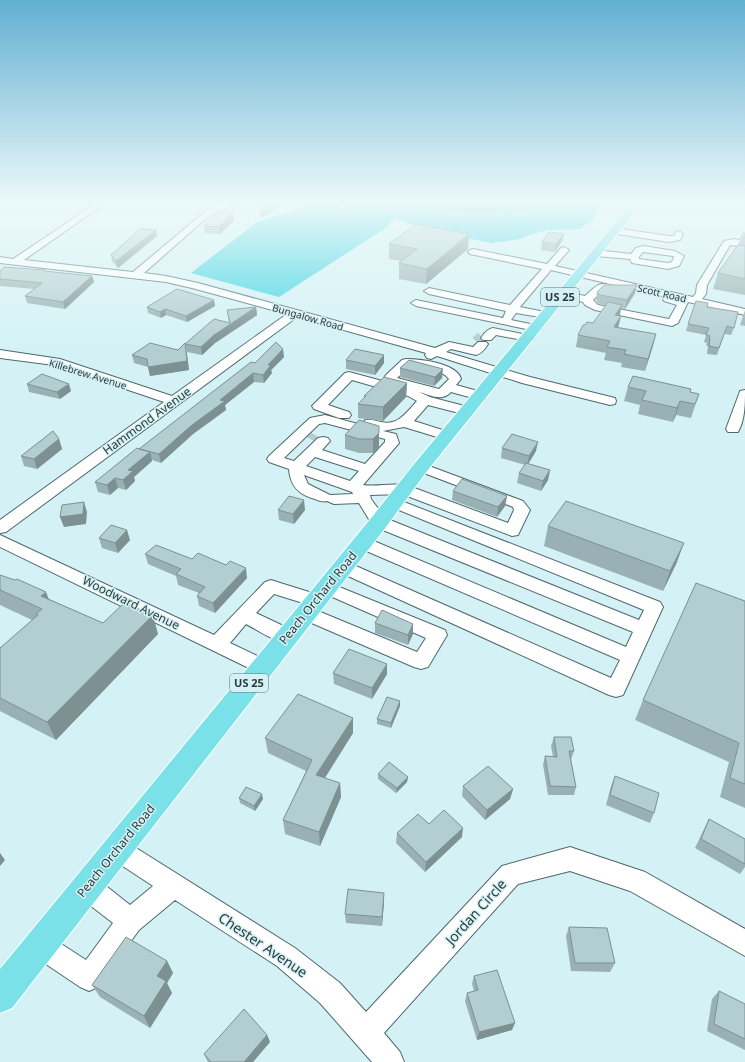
<svg xmlns="http://www.w3.org/2000/svg" width="745" height="1062" viewBox="0 0 745 1062" font-family="'Noto Sans',sans-serif">
  <style>
    .forest { fill: #3dd3e0 }
    .water { fill: #39a7b1 }
    .lines { fill: none; stroke-linecap: round; stroke-linejoin: round }
    .minor-tunnel-far1 { stroke: #b3cdd0; stroke-width: 12; stroke-dasharray: 12 6; stroke-linecap: butt }
    .minor-tunnel { stroke: #b3cdd0; stroke-width: 16; stroke-dasharray: 16 8; stroke-linecap: butt }
    .minor-casing { stroke: #4e686b; stroke-width: 2 }
    .major-casing { stroke: #fff; stroke-width: 2 }
    .minor { fill: #fff; fill-rule: evenodd }
    .major { fill: #7ae1e9; fill-rule: evenodd }
    .wall { fill: #99b1b4 }
    .shaded-wall { fill: #7d9092 }
    .building { fill: #b2ced1; stroke: #7d9092 }
    .labels { text-anchor: middle; stroke-width: 3; stroke-linejoin: round; paint-order: stroke }
    .far-street-label { font-size: 10px; fill: #2e3a3b; stroke: #d4f2f5 }
    .shield { fill: #d4f2f5; stroke: #607173; stroke-width: 1 }
    .shield-label { font-size: 11px; font-weight: bold; fill: #2e3a3b }
    .street-label { font-size: 12px; fill: #2e3a3b; stroke: #d4f2f5 }
    .near-street-label { font-size: 14px; fill: #2e3a3b; stroke: #d4f2f5 }
  </style>
  <rect width="100%" height="100%" fill="#d4f2f5"/>
  <path class="forest" d="M322,202H605L598,209L593,219L580,229L548,230L535,233L520,239L491,243L436,232L407,223L396,218L384,229L279,297L191,273L257,222Z"/>
  <path class="water" d="M432,202H551L532,209L487,213L450,212Z"/>
  <g class="lines">
    <path class="minor-tunnel-far1" d="M477,342L482,337"/>
    <path class="minor-tunnel" d="M312,440L315,435"/>
    <defs>
      <path id="minor" d="M98,202H107L24,260L133,272L208,209L227,202H238L237,204L214,213L203,221L144,273L166,276L198,283L435,348L449,342L473,347L478,342H486L488,344C485,349 482,353 476,355L451,349L446,352L530,377L615,398L616,401L615,404L610,405L522,383L437,356L431,359L427,358L425,355L426,353L297,317L6,532L0,533V520L164,402L54,365L0,358V350L60,359L172,396L287,314L192,288L166,282L0,263V257L13,259Z
        M327,202H338L346,206L342,208Z
        M614,228L669,236H674L676,232L679,231L683,234L680,240L669,242L611,233L610,231Z
        M734,239L745,241V247L730,245L707,285L706,294L702,299L745,309V315L688,302L678,323L672,326L595,310L585,305L583,302L559,296L558,294L563,291L585,296C600,282 599,282 620,287L621,289L620,291L616,292L603,290L593,300L598,305L669,319L677,305L664,301L663,299L665,297L551,270L520,307L550,313L551,315L550,317L546,318L516,313L511,320L540,326L542,328L540,330L536,331L416,306L411,303L416,300L503,318L506,311L429,294L424,291L429,288L510,305L542,269L470,254L468,252L470,250L473,249L547,264L561,248L564,247L569,250L555,266L693,297L696,293L697,285L724,241Z
        M643,246L675,251L684,256L679,266L668,269L632,263L630,259L596,256L591,253L596,250L631,254L636,248ZM643,252L673,256L674,257L672,262L668,263L639,259V257Z
        M493,328L532,336L534,338L532,340L528,341L496,335L491,340H483L481,338C484,333 488,329 493,328Z
        M406,359C420,359 457,363 461,379L456,385L485,393L486,396L485,399L480,400L451,392C442,402 430,395 419,392L430,397L472,408L474,411L472,414L467,415L428,405L414,421L452,433L454,436L452,439L447,440L404,427L383,431L396,434L399,443L363,485C378,487 395,482 409,486L508,523L514,510L513,507L416,470L414,467L416,464L421,463L523,501L530,510L518,535L512,536L402,494L370,495L371,499L385,518L639,620L644,610L389,506L386,503L389,500L394,498L399,500L660,602L663,607L623,695L616,697L609,695L337,571L335,567L337,563L343,561L349,563L611,678L620,660L357,547L355,543L357,539L363,538L369,539L626,647L633,632L373,526L359,503L334,504L327,501C323,502 319,501 315,499C299,495 290,486 289,469L269,462L267,459L269,456L310,418L325,415L365,426L363,423L365,420C372,419 375,421 381,422C398,426 407,412 417,401L408,396L352,380L328,405L349,412L351,415L349,418H339L314,409L312,406L345,373L349,372L386,382L384,378L386,375L402,360ZM409,367C421,367 442,369 449,379L439,389L397,378ZM325,423L385,439V442L365,464L322,450L330,441L328,438L323,437L318,438L294,461L284,458L319,424ZM315,457L359,471L350,481L306,466ZM304,475L352,492L353,494L330,495L308,484Z
        M745,390C745,404 745,420 738,432H728L726,429L739,394L740,391Z
        M0,535L214,635L265,582L271,580L277,582L322,596L325,601L322,606L316,607L274,594L256,613L294,631L296,636L294,641C279,646 260,631 246,624L230,643L270,662L273,667L270,672L263,675L0,547Z
        M327,582L445,630L447,635L428,667L421,669L414,667L300,618L297,613L300,608L306,606L417,652L426,638L321,592L318,588L321,584Z
        M117,838L125,841L295,948L340,983L366,1012L502,866L570,847L645,872L745,929V956L630,891L570,871L518,884L384,1033L400,1052L404,1062H372L320,1003L277,966L175,900L139,930L98,987L89,991L80,987L31,954L27,945L31,936L40,932L49,936L86,960L113,923L78,896L75,887L78,878L87,875L96,878L130,905L153,886L109,857L105,849L109,841Z"/>
      <path id="major" d="M633,202H643L427,471L386,527L12,1008L0,1013V969L372,517L415,463Z"/>
    </defs>
    <use href="#minor" class="minor-casing"/>
    <use href="#major" class="major-casing"/>
    <use href="#minor" class="minor"/>
    <use href="#major" class="major"/>
  </g>
  <path class="wall" d="M246,202H289L261,218V207Z
    M292,202H309L298,205Z
    M233,213L234,220L220,234L205,233L204,226Z
    M156,230L157,236L118,268L112,261L111,255Z
    M745,233V295L713,289L718,273L738,245L741,237Z
    M562,241L555,252L541,250L542,242Z
    M389,244L468,249L426,284L399,279V263L402,261L389,259Z
    M45,270V271L92,276L94,282L65,309L27,303L25,296L35,289L0,286V271Z
    M597,292L635,293L625,309L621,308L620,316H621L618,327L656,334L645,371L621,367L622,363L604,360L606,353L576,347L578,335L593,323L606,305L599,304L596,300Z
    M214,300L215,306L187,322L166,315L161,318L148,313L147,307Z
    M256,307L257,315L215,343L202,355L187,352L185,344L229,323L227,310Z
    M707,307L734,328L731,335L724,334L717,355L707,354L708,346H706L707,343L704,342L706,335L686,331L688,324Z
    M745,310V326L740,325Z
    M187,352L189,370L150,376L148,367L134,363L132,355Z
    M284,357L271,370L272,373L264,383L254,382L225,405L226,410L193,434L161,463L152,460V461L134,477L135,481L126,490L118,488L110,495L98,492L95,482L255,363Z
    M346,360L384,363L375,375L346,369Z
    M400,368L442,378L434,386L400,377Z
    M407,383L406,397L383,421L358,418V404L364,398V396Z
    M27,384L71,391L60,399L29,392Z
    M628,387L690,392L699,394L691,418L676,415L673,422L638,414L640,405L624,401Z
    M379,426V447L373,453H359L345,449V435Z
    M59,439L62,449L37,469L24,466L21,456Z
    M502,448L536,451L528,464L550,470L548,480L541,491L517,483L519,473L525,465L501,458Z
    M453,491L507,496L505,506L497,517L452,500Z
    M278,510H305L294,524L279,520Z
    M548,526L677,562L663,591L544,546Z
    M99,538L130,540L118,553L102,548Z
    M145,554L192,559L247,578L215,613L199,606L197,596L199,593L178,585L176,576L148,564Z
    M0,575L49,599L103,623L158,634L56,740L0,711V648L32,620L0,605Z
    M745,601V808L720,797L729,762L635,720L643,700Z
    M375,623L413,624V634L408,645L375,633Z
    M387,664V674L372,699L334,684L333,673Z
    M400,701V706L391,728L377,724V719Z
    M353,733L325,778L340,783L341,797L320,846L285,834L283,820L306,771L268,753L265,738Z
    M554,737L574,751L571,760L576,787L574,795H548L543,765L545,756L553,757L551,746Z
    M378,774L408,777L407,782L396,793L378,779Z
    M615,776L654,813L650,823L606,805L611,786Z
    M463,786L513,789L510,799L485,820L462,796Z
    M239,798L263,799L255,811L240,803Z
    M709,819L745,839V867L740,874L695,848L704,829Z
    M429,824L462,837L425,872L396,843L397,833Z
    M384,902L382,926L346,923L345,914Z
    M569,927L615,963L610,972L571,971L566,936Z
    M167,961L173,973L167,983L172,993L150,1028L100,997L92,985Z
    M474,976L512,1030L477,1040L465,1001L467,993L474,991L472,984Z
    M719,991L745,1004V1050L707,1031L712,999Z
    M267,1035L270,1042L253,1062H208L204,1054Z"/>
  <path class="shaded-wall" d="M279,202H289L261,218L260,212Z
    M298,202H309L298,205Z
    M233,213L234,220L220,234L219,227Z
    M156,230L157,236L118,268L116,261Z
    M469,234L468,249L426,284L427,269Z
    M564,234L562,241L555,252L556,244Z
    M92,276L94,282L65,309L63,302Z
    M637,285L635,293L625,309L627,300Z
    M214,300L215,306L187,322L186,316Z
    M622,305L619,317L615,315Z
    M256,307L257,315L215,343L202,355L201,347L214,335Z
    M165,309L166,315L161,318L160,312Z
    M621,316L618,328L614,327Z
    M656,334L653,346L645,371L648,359Z
    M185,343L189,370L150,376L148,367L187,361Z
    M283,349L284,357L271,370L272,373L264,383L263,375L268,365Z
    M384,355V363L375,375V366Z
    M443,369L442,378L434,386L435,377Z
    M253,373L254,382L225,405L226,410L193,434L161,463L159,454L220,400Z
    M407,383L406,397L383,421V407Z
    M69,384L71,391L60,399L57,392Z
    M680,401L676,415L673,422L677,408Z
    M379,426V447L373,453V439Z
    M59,439L62,449L37,469L34,459Z
    M538,442L536,451L527,466L529,456Z
    M150,452L152,461L134,477L135,481L126,490L123,480L128,470Z
    M550,470L548,480L541,491L543,481Z
    M115,478L118,488L110,495L107,485Z
    M507,496L505,506L497,517L498,507Z
    M304,500L305,510L294,524L293,514Z
    M84,502L87,512L86,524L64,527L60,517Z
    M127,530L130,540L118,553L115,543Z
    M684,543L677,562L663,591L670,571Z
    M246,568L247,578L215,613L213,603Z
    M46,592L53,610L41,596Z
    M153,615L158,634L56,740L47,722Z
    M413,624V634L408,645V635Z
    M387,664V674L372,699V688Z
    M400,701V706L391,728V723Z
    M353,718V733L317,790L316,775Z
    M408,777L407,782L396,793L397,788Z
    M340,783L341,797L320,846L319,832Z
    M513,789L510,799L485,820L487,810Z
    M262,794L263,799L255,811L254,806Z
    M463,828L462,837L425,872L426,862Z
    M0,853L5,860L0,866Z
    M384,893V902L382,926V917Z
    M167,961L173,973L167,983L172,993L150,1028L144,1016L157,976Z
    M515,1023L512,1030L477,1040L479,1032Z
    M267,1035L270,1042L253,1062H244Z"/>
  <path class="building" d="M261,202H279L260,212L262,202Z
    M217,213H233L219,227L204,226Z
    M416,224L469,234L427,269L399,263L417,249L389,244Z
    M140,229L156,230L116,261L111,255Z
    M549,232L564,234L556,244L542,242Z
    M743,233H745V238L741,237Z
    M738,245L745,246V279L718,273Z
    M4,267L45,270L44,271L92,276L63,302L25,296L42,283L0,279V271Z
    M604,285H637L627,300L600,295L597,292Z
    M177,289L214,300L186,316L165,309L160,312L147,307Z
    M696,301L708,303L707,307L738,312L734,328L727,326L719,348L709,346L710,339L709,338L710,336L706,335L709,328L688,324Z
    M608,302L622,305L615,315L621,316L614,327L656,334L648,359L624,354L626,350L607,347L610,341L578,335L583,325H585L587,322L593,323Z
    M256,307L214,335L201,347L185,344L214,319L230,323L227,310Z
    M276,342L283,349L268,365H271L263,375L253,373L220,400L225,401L192,425L159,454L139,449L251,362L255,363Z
    M150,343L178,350L185,343L187,361L148,367L147,359L132,355Z
    M355,349L384,355L375,366L346,360Z
    M409,360L443,369L435,377L400,368Z
    M42,374L69,384L57,392L27,384Z
    M633,376L691,389L690,392L699,394L695,404L680,401L677,408L642,400L646,391L628,387Z
    M384,377L407,383L383,407L358,404L366,396H364Z
    M359,420L379,426V433L373,439H359L345,435Z
    M53,431L59,439L34,459L21,456Z
    M512,434L538,442L529,456L502,448Z
    M137,448L150,452L128,470L133,471L123,480L115,478L107,485L95,482Z
    M526,463L550,470L543,481L519,473Z
    M462,479L507,496L498,507L453,491Z
    M289,496L304,500L293,514L278,510Z
    M566,501L684,543L670,571L548,526Z
    M84,502L83,514L60,517L62,505Z
    M111,525L127,530L115,543L99,538Z
    M156,545L192,559L198,553L226,565L230,561L246,568L213,603L197,596L205,587L176,574L181,569L145,554Z
    M0,575L15,580L17,579L46,592L41,596L103,623L124,603L153,615L47,722L0,698V648L38,615L36,614L42,609L0,590Z
    M696,583L745,601V784L730,778L739,743L643,700Z
    M382,610L413,624L408,635L375,623Z
    M349,649L387,664L372,688L333,673Z
    M298,694L353,718L316,775L340,783L319,832L283,820L312,760L265,738Z
    M387,697L400,701L391,723L377,719Z
    M554,737H571L574,751H569L576,787L550,786L545,756L557,757Z
    M389,762L408,777L397,788L378,774Z
    M488,766L513,789L487,810L463,786Z
    M615,776L659,793L654,813L610,795Z
    M246,787L262,794L254,806L239,798Z
    M444,810L463,828L426,862L397,833L418,814L429,824Z
    M709,819L745,839V864L701,839Z
    M348,889L384,893L382,917L345,914Z
    M569,927L607,928L615,963H575Z
    M126,937L167,961L157,976L166,981L144,1016L92,985Z
    M497,970L515,1023L479,1032L467,993L478,990L474,976Z
    M719,991L745,1004V1039L714,1024Z
    M244,1009L267,1035L244,1062H211L204,1054Z"/>
  <linearGradient id="sky" x2="0" y2="1"><stop stop-color="#62afd2"/><stop offset="0.58" stop-color="#ecf9fa"/><stop offset="1" stop-color="#ecf9fa" stop-opacity="0"/></linearGradient>
  <rect width="745" height="350" fill="url(#sky)"/>
  <g class="labels">
    <g class="far-street-label">
      <text transform="translate(662 293) rotate(13)" y="4">Scott Road</text>
      <text transform="translate(308 317) rotate(16)" y="4">Bungalow Road</text>
      <text transform="translate(88 374) rotate(17)" y="4">Killebrew Avenue</text>
    </g>
    <g class="shield">
      <rect x="541" y="288" width="38" height="18" rx="3"/>
      <rect x="230" y="674" width="38" height="18" rx="3"/>
    </g>
    <g class="shield-label">
      <text x="560" y="301">US 25</text>
      <text x="249" y="687">US 25</text>
    </g>
    <g class="street-label">
      <text transform="translate(147 421) rotate(-36)" y="4">Hammond Avenue</text>
      <text transform="translate(318 598) rotate(-51)" y="4">Peach Orchard Road</text>
      <text transform="translate(131 603) rotate(26)" y="4">Woodward Avenue</text>
      <text transform="translate(116 851) rotate(-51)" y="4">Peach Orchard Road</text>
    </g>
    <g class="near-street-label">
      <text transform="translate(476 912) rotate(-48)" y="5">Jordan Circle</text>
      <text transform="translate(263 945) rotate(34)" y="5">Chester Avenue</text>
    </g>
  </g>
</svg>
